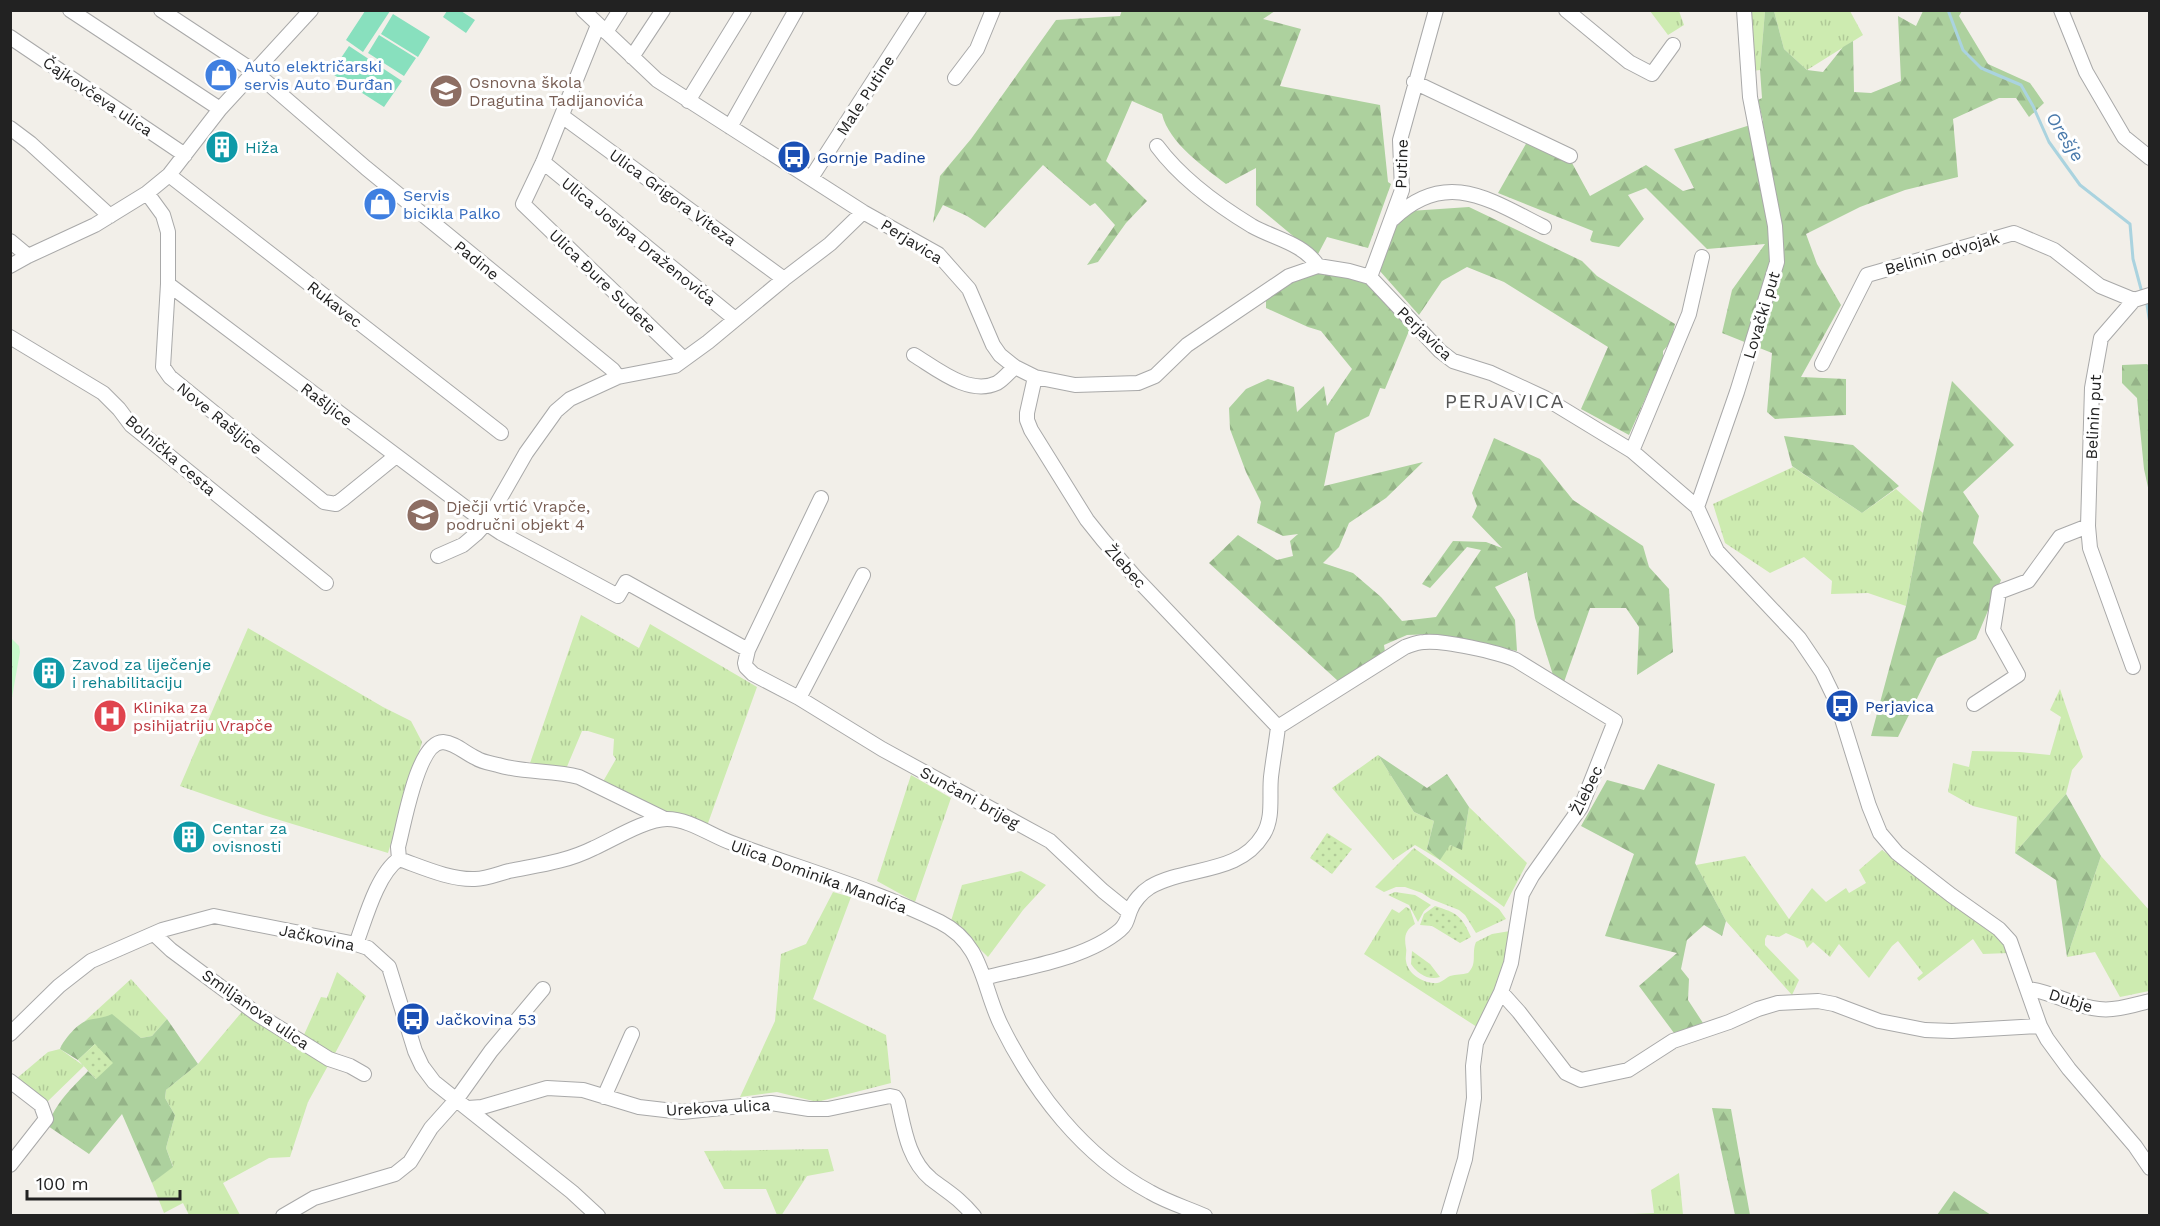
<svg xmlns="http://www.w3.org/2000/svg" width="2160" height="1226" viewBox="0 0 2160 1226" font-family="'Work Sans',sans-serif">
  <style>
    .grass { fill: url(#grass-tufts) }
    .forest { fill: url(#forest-firs) }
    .park { fill: url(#park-tufts) }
    .garden { fill: url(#garden-dots) }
    .pitch { fill: #88e0be }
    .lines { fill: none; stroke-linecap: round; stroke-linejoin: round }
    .stream { stroke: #aad3df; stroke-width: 3 }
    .minor-casing { stroke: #a9a9a9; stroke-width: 16 }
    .minor { stroke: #fff; stroke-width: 14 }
    .labels { text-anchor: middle; stroke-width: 6; stroke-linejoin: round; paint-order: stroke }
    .shop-label { font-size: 16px; fill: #366cbe; stroke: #fff; text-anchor: start }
    .education-label { font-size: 16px; fill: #785e54; stroke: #fff; text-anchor: start }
    .street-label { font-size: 16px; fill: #222; stroke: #fff }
    .culture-label { font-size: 16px; fill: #0d838f; stroke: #fff; text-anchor: start }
    .transit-label { font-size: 16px; fill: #164399; stroke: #fff; text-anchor: start }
    .health-label { font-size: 16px; fill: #be3a42; stroke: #fff; text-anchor: start }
    .water-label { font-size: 18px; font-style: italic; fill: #4a7aab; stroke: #fff }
    .quarter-label { font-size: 20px; letter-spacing: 1.5px; fill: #555; stroke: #fff }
  </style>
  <defs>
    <pattern id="grass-tufts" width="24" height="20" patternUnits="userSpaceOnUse" patternTransform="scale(1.5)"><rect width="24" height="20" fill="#cdebb0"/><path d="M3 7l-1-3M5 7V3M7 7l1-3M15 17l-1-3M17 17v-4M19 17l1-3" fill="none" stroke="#b0c997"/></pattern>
    <pattern id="forest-firs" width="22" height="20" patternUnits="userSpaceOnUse" patternTransform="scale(1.5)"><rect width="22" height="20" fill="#add19e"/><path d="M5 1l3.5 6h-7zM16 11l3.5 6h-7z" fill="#95b388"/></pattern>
    <pattern id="park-tufts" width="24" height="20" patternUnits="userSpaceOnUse" patternTransform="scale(1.5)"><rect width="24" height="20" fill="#c8facc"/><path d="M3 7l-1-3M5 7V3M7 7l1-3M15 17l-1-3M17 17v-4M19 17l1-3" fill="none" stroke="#acd6af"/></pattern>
    <pattern id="garden-dots" width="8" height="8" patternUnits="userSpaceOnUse" patternTransform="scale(1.5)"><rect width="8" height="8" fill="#cdebb0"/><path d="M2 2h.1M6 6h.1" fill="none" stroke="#b0c997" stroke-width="1.8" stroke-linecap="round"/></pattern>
  </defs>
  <rect width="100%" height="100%" fill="#f2efe9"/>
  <path class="grass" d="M1650,11H1679L1684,25L1668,35Z
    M1751,11H1765L1760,70L1752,71Z
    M1774,11H1850L1863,35L1807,70L1784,49Z
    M1793,467L1862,513L1896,489L1923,513L1906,606L1868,593L1831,594L1832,581L1804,557L1770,573L1725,543L1713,504Z
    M581,615L639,648L650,624L757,687L707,826L654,810L601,785L616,759L613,755L614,739L588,731H582L566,769L529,766Z
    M248,628L383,707L411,721L422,742L388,853L263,815L180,786Z
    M2060,689L2083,757L2072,770L2066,794L2015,853L2017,817L1973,806L1948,792L1953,763L1969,767L1972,751L2020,752L2050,755L2061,717L2050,710Z
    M1378,755L1414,812L1434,821L1427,849L1450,845L1462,849L1469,807L1527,863L1504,907L1440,860L1415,845L1393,860L1332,788Z
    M911,775L951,798L915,902L877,881Z
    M1414,848L1499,909L1506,919L1476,933L1465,915L1459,910L1431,899L1422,893L1405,887H1396L1384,892L1375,887Z
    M1882,850L1994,929L2009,953L1983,954L1973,939L1919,981L1917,978L1923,973L1898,941L1892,946L1869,978L1839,944L1830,957L1813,942L1807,948L1804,941L1786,933L1779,937L1767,935L1765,939V945L1799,980L1792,995L1726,921L1696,865L1745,856L1789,919L1812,888L1826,902L1846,888L1849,893L1866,883L1859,870Z
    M2101,856L2149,910V991L2120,997L2095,952L2067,957Z
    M1021,871L1046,885L1023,910L988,957L951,921L962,885Z
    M833,892L851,897L813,999L886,1035L891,1083L817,1102L777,1092L740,1097L775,1021L781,954L806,944Z
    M1395,892L1415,895L1431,905L1424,911L1418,922L1409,905L1388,895Z
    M1406,907L1410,909L1415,924C1405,930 1404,937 1406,948C1407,952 1405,957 1406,961C1408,974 1422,982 1433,983C1441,984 1444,979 1450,976C1456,974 1462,975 1468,973C1478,963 1471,954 1476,942L1492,934L1510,931L1502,976L1477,1027L1364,954L1392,909L1399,913Z
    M337,972L366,996L333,1057L303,1037L321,997L327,998Z
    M131,979L167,1019L152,1036L141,1038L112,1015L102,1019L85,1021Z
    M246,1007L330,1062L308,1102L290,1157L269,1158L223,1183L240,1215H189L183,1203L164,1213L152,1183L173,1166L166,1148L175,1115L165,1098L166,1090L198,1064Z
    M60,1049L84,1066L46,1103L16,1079L48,1052Z
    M828,1149L834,1171L807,1176L781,1216L777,1215L766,1189H724L704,1151Z
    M1679,1173L1683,1215H1612L1654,1213L1651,1190Z"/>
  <path class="forest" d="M1122,10L1275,11L1263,19L1301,29L1280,86L1380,105L1388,182L1391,184L1368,248L1327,237L1317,256L1256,205V168L1226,184C1204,167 1169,143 1162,114L1132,101L1106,161L1147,201L1126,223L1098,262L1087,265L1115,225L1095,203L1090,206L1043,165L985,228L967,216L943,205L933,223L940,176L971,139L1056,20L1120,16Z
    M1765,11H1774L1784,49L1807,70L1823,72L1843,47L1853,41L1854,92L1871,93L1901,81L1898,16L1916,26L1923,11H1962L1959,16L1988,64L2030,83L2044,103L2029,117L2016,98H1999L1953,119L1958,177L1905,190L1860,207L1806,234L1817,264L1841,305L1801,377L1846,379V415L1775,419L1767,412L1772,353L1722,333L1732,290L1765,244L1707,249L1646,188L1628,195L1644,219L1619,247L1592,242L1590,240L1593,231L1498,193L1527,142L1572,163L1590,196L1646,165L1683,191L1694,188L1674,149L1763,121L1758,100L1762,98L1760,70Z
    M1469,207L1582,261L1597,276L1675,324L1671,342L1663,351V359L1629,435L1581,409L1608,347L1504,282L1467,267L1442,281L1419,315L1379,270L1391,232L1410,211Z
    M1319,269L1365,280L1411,326L1385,389L1380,388L1369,416L1335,433L1324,486L1423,462L1386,498L1349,523L1339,547L1323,563L1353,573L1381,597L1402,621L1436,617L1481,550L1467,547L1430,588L1422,584L1453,541L1486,542L1502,548L1472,517L1477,506L1472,493L1494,438L1540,459L1573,500L1643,546L1649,567L1669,589L1673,652L1637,675L1639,627L1626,608H1590L1564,682L1553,675L1535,618L1527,572L1495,587L1515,620L1517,651L1434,634L1407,635L1384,645L1385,652L1338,681L1209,563L1238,535L1277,560L1293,556L1290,541L1298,534L1283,536L1257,523L1261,502L1246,472L1230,429L1229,408L1246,389L1268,379L1294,387L1297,412L1324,386L1327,406L1352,369L1321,331L1308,327L1266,308V298L1299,278Z
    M2147,364L2150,367L2149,492L2144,469L2137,398L2122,383V365Z
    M1952,381L2014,445L1963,492L1979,516L1973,543L2001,580L1976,639L1937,658L1898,737L1871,736L1906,606L1923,513Z
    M1784,436L1853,445L1899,486L1862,513L1792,466Z
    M1378,755L1427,788L1447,774L1469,807L1462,850L1450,845L1440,860L1427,849L1434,821L1414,812Z
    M1658,764L1715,784L1695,863L1726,921L1722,936L1704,925L1687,940L1681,969L1689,979L1688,1000L1703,1023L1674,1033L1639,986L1677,953L1605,936L1634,854L1581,826L1607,780L1644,790Z
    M2066,794L2101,856L2067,957L2056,880L2015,853Z
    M112,1014L141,1038L152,1036L167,1019L198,1064L166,1090L165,1098L175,1115L166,1148L173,1167L152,1183L122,1114L89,1154L48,1126C55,1103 72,1088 88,1071L96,1079L95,1044L78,1060L60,1049C64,1039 78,1023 88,1020C97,1018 104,1018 112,1014Z
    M1712,1108L1731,1109L1750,1215H1735Z
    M1954,1191L1991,1215H1937Z"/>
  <path class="park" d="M11,638L19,646L20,652L11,703Z"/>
  <path class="garden" d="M1327,833L1352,849L1332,874L1310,858Z
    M1435,906C1457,913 1462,916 1471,937L1460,943L1432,926L1420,925L1424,914Z
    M1412,951L1430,964L1440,977C1428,981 1417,973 1411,964Z
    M95,1044L113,1063L96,1079L78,1060Z"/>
  <path class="pitch" d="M365,11H390L363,52L346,40Z
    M447,11H461L475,20L466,33L443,17Z
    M393,14L430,37L418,57L381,34Z
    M379,35L416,58L404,76L368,53Z
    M349,46L402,81L384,107L331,73Z"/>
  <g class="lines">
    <path class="stream" d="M1948,10L1963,50L1981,68L2021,85L2033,106L2049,142L2080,185L2130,224L2133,259L2141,289
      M2147,305L2150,324"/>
    <defs>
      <path id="minor" d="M70,10L220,109
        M161,10L255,72L366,168L613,370L618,377
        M583,10L657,80L863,212L938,254L969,289L993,345L1000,355L1015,367L1035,377L1075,385L1138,383L1155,376L1187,345L1289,276L1318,266L1349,271L1370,277L1440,351L1453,361L1491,373L1545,398L1632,451L1697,507L1717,551L1799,638L1822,672L1837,703L1869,806L1880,833L1897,853L1951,895L1999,929L2010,941L2040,1026L2047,1039L2069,1069L2135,1146L2150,1168
        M1566,10L1629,62L1652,74L1673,45
        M2061,10L2086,72L2124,137L2150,158
        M598,25L543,162L523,204L684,359
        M606,32L620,10
        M10,37L185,155
        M632,57L663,10
        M955,78L977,49L993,10
        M1414,82L1570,156
        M688,101L744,10
        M562,116L784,279
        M730,127L796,10
        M10,128L30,143L110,216
        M1157,146C1180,177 1219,206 1252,226C1275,239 1303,243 1318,266
        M543,162L735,319
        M169,175L501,433
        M811,178L919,10
        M147,193L163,215L168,232V284L163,367L170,377L324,502L336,504L343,499L396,456
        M1393,219C1446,168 1490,200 1544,227
        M10,241L28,256
        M10,266L28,256L95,225L147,193L169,175L220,109L311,10
        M1370,277L1402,190L1400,140L1436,10
        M168,284L486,523L501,533L618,596L626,582L748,650L745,663L746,667L753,674L799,698L882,749L1050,841L1103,891L1129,912
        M10,337L103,393L119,409L131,425L326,583
        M914,355C937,369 969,396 997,383C1004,379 1009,372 1015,367
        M1822,364L1867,275L2014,233L2054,250L2100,286L2134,300
        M1035,377L1027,413V420L1031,430L1087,520L1103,540L1136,578L1278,727
        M1632,451L1689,314L1702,257
        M1697,507L1737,392L1777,262L1775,226L1750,97L1744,10
        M438,556L463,545L476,534L486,523L526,453L556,411L570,399L618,377L675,366L708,342L784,279L830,244L863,212
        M748,650L821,498
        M2133,667L2090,548L2088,526L2092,388L2101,338L2134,300L2150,295
        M799,698L863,575
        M1974,704L2018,675L1993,630L1999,592L2028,581L2060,537L2088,526
        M399,859L398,847C404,826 417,742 443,742C455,743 465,753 476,758C482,762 490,763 498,765C524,773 553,770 579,777L665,819
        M154,934L171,950L257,1014L329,1059L350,1066L364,1074
        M356,944C365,920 377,874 399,859C422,867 450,880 475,879C486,879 498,874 509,871C539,865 566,862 594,848C614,839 646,819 667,819C689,819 712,836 732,843C801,869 873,889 940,922C984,944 982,987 1001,1025C1034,1092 1083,1156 1150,1192C1167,1202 1187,1208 1205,1216
        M984,978C1026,967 1086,959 1120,930C1127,924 1127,919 1130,911C1133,902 1142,892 1150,887C1186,866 1239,875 1263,835C1274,818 1269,796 1271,777C1273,760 1276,744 1278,727L1405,647C1411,645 1417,642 1424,642C1443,640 1498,652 1516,660L1615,721L1581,807L1532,876L1522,894L1511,963L1501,992L1476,1043L1473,1066L1474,1098L1465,1159L1448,1216
        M2027,989C2052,991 2074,1007 2099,1009C2116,1011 2133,1005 2150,1001
        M1501,992L1519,1012L1566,1073L1581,1080L1628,1070L1673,1041L1729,1022L1758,1009L1778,1003L1818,1001L1834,1004L1879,1021L1925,1030L1952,1031L2040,1026
        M10,1034L59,986L91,961L162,930L214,916L356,944L368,948L389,967L415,1051L422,1066L434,1082L572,1192L598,1216
        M10,1081L41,1105L46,1119L10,1165
        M604,1097L632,1034
        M468,1108L482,1107L547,1088L583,1090L639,1107L682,1112L771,1103L809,1109H828L890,1096L895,1097L898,1102C904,1128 908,1160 931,1179C949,1193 958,1197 974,1216
        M283,1216L314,1198L395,1174L410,1162L431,1128L456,1100L491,1051L543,989"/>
    </defs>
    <use href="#minor" class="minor-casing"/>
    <use href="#minor" class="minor"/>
  </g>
  <defs>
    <symbol id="shop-disc" viewBox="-11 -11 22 22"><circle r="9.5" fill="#3f7fe0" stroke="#fff"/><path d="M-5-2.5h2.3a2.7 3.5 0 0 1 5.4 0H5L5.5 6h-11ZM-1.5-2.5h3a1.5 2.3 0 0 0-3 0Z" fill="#fff"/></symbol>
    <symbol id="school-disc" viewBox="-11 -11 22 22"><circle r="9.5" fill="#8d6e63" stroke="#fff"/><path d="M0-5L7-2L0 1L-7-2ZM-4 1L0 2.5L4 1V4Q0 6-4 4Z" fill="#fff"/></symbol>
    <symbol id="building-disc" viewBox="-11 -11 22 22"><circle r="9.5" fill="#0f9aa8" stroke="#fff"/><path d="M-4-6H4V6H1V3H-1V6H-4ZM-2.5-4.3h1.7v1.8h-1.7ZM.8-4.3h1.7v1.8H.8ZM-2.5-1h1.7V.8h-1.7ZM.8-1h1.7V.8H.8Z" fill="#fff"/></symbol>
    <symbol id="bus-disc" viewBox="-11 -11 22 22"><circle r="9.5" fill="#1a4fb4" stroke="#fff"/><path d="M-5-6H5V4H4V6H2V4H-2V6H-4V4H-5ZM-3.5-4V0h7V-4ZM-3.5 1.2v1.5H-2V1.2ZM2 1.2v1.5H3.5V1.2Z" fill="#fff"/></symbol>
    <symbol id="hospital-disc" viewBox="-11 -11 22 22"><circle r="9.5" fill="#e0444e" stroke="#fff"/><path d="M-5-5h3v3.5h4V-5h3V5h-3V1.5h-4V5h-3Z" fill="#fff"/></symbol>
  </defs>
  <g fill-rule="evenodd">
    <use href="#shop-disc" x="202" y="56" width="38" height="38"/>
    <use href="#school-disc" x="427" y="72" width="38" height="38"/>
    <use href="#building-disc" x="203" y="128" width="38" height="38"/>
    <use href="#bus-disc" x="775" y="138" width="38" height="38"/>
    <use href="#shop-disc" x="361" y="185" width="38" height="38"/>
    <use href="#school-disc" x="404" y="496" width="38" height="38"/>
    <use href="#building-disc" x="30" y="654" width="38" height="38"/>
    <use href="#bus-disc" x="1823" y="687" width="38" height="38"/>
    <use href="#hospital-disc" x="91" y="697" width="38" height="38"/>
    <use href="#building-disc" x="170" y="818" width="38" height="38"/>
    <use href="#bus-disc" x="394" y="1000" width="38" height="38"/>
  </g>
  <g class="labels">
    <g class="shop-label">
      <text x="244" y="72">Auto električarski<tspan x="244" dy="18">servis Auto Đurđan</tspan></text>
      <text x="403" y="201">Servis<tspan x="403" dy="18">bicikla Palko</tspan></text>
    </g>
    <g class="education-label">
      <text x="469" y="88">Osnovna škola<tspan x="469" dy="18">Dragutina Tadijanovića</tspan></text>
      <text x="446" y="512">Dječji vrtić Vrapče,<tspan x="446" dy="18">područni objekt 4</tspan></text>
    </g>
    <g class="street-label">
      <text transform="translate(865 95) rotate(-57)" y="6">Male Putine</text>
      <text transform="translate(98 96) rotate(34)" y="6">Čajkovčeva ulica</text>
      <text transform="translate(1401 164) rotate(-88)" y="6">Putine</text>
      <text transform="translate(673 197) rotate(36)" y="6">Ulica Grigora Viteza</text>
      <text transform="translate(639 241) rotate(39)" y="6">Ulica Josipa Draženovića</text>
      <text transform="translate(912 241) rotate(32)" y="6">Perjavica</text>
      <text transform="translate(1942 253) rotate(-16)" y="6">Belinin odvojak</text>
      <text transform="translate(477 260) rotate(39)" y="6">Padine</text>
      <text transform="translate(603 281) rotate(44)" y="6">Ulica Đure Sudete</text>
      <text transform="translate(335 304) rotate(38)" y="6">Rukavec</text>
      <text transform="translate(1761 315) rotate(-73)" y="6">Lovački put</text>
      <text transform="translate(1425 333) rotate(44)" y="6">Perjavica</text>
      <text transform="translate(327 404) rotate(37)" y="6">Rašljice</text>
      <text transform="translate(2093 417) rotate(-87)" y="6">Belinin put</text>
      <text transform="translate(220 418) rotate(39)" y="6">Nove Rašljice</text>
      <text transform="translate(171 455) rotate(41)" y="6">Bolnička cesta</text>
      <text transform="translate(1126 566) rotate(48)" y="6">Žlebec</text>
      <text transform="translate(1586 790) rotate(-64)" y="6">Žlebec</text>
      <text transform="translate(970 797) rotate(29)" y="6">Sunčani brijeg</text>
      <text transform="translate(819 876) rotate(20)" y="6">Ulica Dominika Mandića</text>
      <text transform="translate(317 937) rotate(12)" y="6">Jačkovina</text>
      <text transform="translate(2071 1000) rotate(18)" y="6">Dubje</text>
      <text transform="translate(256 1009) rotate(35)" y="6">Smiljanova ulica</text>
      <text transform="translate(718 1107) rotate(-3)" y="6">Urekova ulica</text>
    </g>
    <g class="culture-label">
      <text x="245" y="153">Hiža</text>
      <text x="72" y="670">Zavod za liječenje<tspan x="72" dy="18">i rehabilitaciju</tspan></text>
      <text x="212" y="834">Centar za<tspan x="212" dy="18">ovisnosti</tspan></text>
    </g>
    <g class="transit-label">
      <text x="817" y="163">Gornje Padine</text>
      <text x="1865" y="712">Perjavica</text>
      <text x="436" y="1025">Jačkovina 53</text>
    </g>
    <g class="health-label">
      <text x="133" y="713">Klinika za<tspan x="133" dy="18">psihijatriju Vrapče</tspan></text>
    </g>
    <g class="water-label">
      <text transform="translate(2065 137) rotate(58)" y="6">Orešje</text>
    </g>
    <g class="quarter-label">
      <text x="1505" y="408">PERJAVICA</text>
    </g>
  </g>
  <rect width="2160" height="1226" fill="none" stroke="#222222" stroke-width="24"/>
  <path d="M27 1190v9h153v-9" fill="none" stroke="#222222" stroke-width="3"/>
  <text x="36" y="1190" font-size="18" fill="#222222" stroke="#ffffff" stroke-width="4.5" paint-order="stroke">100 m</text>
</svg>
